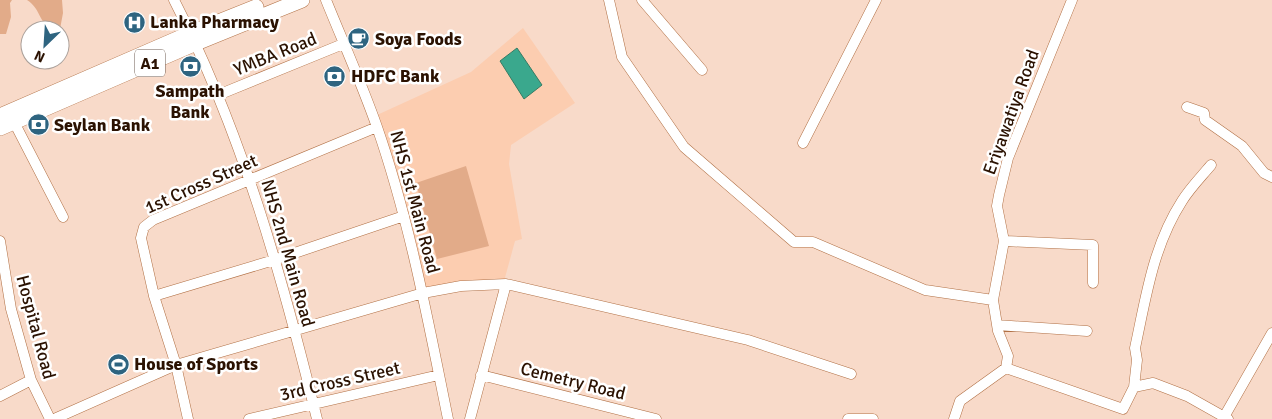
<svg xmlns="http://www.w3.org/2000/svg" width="1272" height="419" viewBox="0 0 1272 419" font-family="Signika,sans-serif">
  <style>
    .built { fill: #fccdb0 }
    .green { fill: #e2ab89 }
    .water { fill: #3aa88d; stroke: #367b63 }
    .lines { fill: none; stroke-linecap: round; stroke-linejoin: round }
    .minor-casing { stroke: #b17045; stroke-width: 11 }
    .highway-casing { stroke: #b17045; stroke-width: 16 }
    .minor { stroke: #fff; stroke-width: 10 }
    .highway { stroke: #fff; stroke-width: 15 }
    .labels { text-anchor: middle; stroke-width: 5; stroke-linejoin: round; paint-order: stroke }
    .shield { fill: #fff; stroke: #6b594e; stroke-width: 1 }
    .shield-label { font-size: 16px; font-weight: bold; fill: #2b1202 }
    .poi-label { font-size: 18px; font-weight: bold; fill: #2b1202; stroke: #fff; text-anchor: start }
    .street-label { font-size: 18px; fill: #2b1202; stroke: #fff }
  </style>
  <rect width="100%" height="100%" fill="#f8dac9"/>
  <path class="built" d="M523,28L575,103L511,145L509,164L522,239L515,241L503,285L424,291L377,115L471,72Z"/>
  <path class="green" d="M0,0H12L10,3L11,17L6,34H0Z
    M27,0H62L63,13L60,29L51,30C38,20 40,8 27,0Z
    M466,166L489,246L437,259L416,183Z"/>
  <path class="water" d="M517,48L542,85L524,99L500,61Z"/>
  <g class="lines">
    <defs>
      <path id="minor" d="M174,0C242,132 282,276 317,419
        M326,0C343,42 362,84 377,127C410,222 428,321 448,419
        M609,0L622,57L684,147L794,242H813L925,290L993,300
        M642,0L702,70
        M218,95L343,44
        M1187,107L1204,113L1205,120L1242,146L1264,173L1272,177
        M14,122L63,217
        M803,143L876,0
        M0,241L11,309L31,380L50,419
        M1004,241L1093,245V283
        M154,296L274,260L404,216
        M997,325L1087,331
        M1006,368L1123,409L1134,387L1153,383L1187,396L1228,419
        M481,375L656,419
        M1134,387L1137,360L1135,348C1146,297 1153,246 1182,201C1190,188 1201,177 1211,165
        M0,396L31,380
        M1224,417L1272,333
        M54,419L176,365L154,296L141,238L144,227L153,220L377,127
        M188,419L176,365L423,293L461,286L506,284L748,340L851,374
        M249,419L439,375
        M470,419L506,284
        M848,419H873
        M954,419L960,401L1006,368L1008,356L998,331L993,300L1004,241L997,206L999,195L1008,158L1072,0"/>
      <path id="highway" d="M0,116L191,33L256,7
        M0,128L196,43L302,0"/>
    </defs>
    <use href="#minor" class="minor-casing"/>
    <use href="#highway" class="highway-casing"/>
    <use href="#minor" class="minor"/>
    <use href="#highway" class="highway"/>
  </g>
  <defs>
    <symbol id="hospital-disc" viewBox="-11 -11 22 22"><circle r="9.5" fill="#2e6480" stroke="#fff"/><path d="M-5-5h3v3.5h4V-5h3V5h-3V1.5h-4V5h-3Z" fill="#fff"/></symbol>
    <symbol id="cafe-disc" viewBox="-11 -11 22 22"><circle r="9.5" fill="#2e6480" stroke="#fff"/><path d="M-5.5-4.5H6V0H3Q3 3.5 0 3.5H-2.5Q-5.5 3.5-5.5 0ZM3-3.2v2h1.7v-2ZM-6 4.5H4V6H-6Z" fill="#fff"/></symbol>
    <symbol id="bank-disc" viewBox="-11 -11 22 22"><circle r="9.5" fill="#2e6480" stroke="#fff"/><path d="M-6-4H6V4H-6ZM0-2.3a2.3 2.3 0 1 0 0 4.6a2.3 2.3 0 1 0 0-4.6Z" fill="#fff"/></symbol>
    <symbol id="stadium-disc" viewBox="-11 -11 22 22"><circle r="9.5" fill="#2e6480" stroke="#fff"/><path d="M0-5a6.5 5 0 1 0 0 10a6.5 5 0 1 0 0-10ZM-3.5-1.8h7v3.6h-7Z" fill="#fff"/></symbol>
  </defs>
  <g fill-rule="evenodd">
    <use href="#hospital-disc" x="122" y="10" width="25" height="25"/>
    <use href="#cafe-disc" x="346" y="26" width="25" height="25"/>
    <use href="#bank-disc" x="178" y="54" width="25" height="25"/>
    <use href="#bank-disc" x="322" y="64" width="25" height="25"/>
    <use href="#bank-disc" x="26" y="112" width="25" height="25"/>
    <use href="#stadium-disc" x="106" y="352" width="25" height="25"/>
  </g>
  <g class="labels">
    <rect class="shield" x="135" y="49.5" width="30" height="27" rx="4"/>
    <g class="shield-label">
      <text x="150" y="69">A1</text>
    </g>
    <g class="poi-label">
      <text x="150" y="28">Lanka Pharmacy</text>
      <text x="375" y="45">Soya Foods</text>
      <text x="351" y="82">HDFC Bank</text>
      <text x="190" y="97" text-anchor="middle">Sampath<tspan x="190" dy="21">Bank</tspan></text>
      <text x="54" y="131">Seylan Bank</text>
      <text x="134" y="370">House of Sports</text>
    </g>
    <g class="street-label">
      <text transform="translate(275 54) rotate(-22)" y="6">YMBA Road</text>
      <text transform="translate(1011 112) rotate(-70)" y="6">Eriyawatiya Road</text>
      <text transform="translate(201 184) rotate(-24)" y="6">1st Cross Street</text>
      <text transform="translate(415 202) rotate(75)" y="6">NHS 1st Main Road</text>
      <text transform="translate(288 253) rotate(74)" y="6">NHS 2nd Main Road</text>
      <text transform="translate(36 327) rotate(75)" y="6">Hospital Road</text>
      <text transform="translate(340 381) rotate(-13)" y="6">3rd Cross Street</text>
      <text transform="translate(573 381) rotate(14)" y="6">Cemetry Road</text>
    </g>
  </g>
  <g transform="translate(45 45) rotate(205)"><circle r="24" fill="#ffffff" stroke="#aaa09a"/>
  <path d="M0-4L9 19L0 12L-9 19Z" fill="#2e6480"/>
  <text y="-8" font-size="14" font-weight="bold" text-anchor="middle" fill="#2b1202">N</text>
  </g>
</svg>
